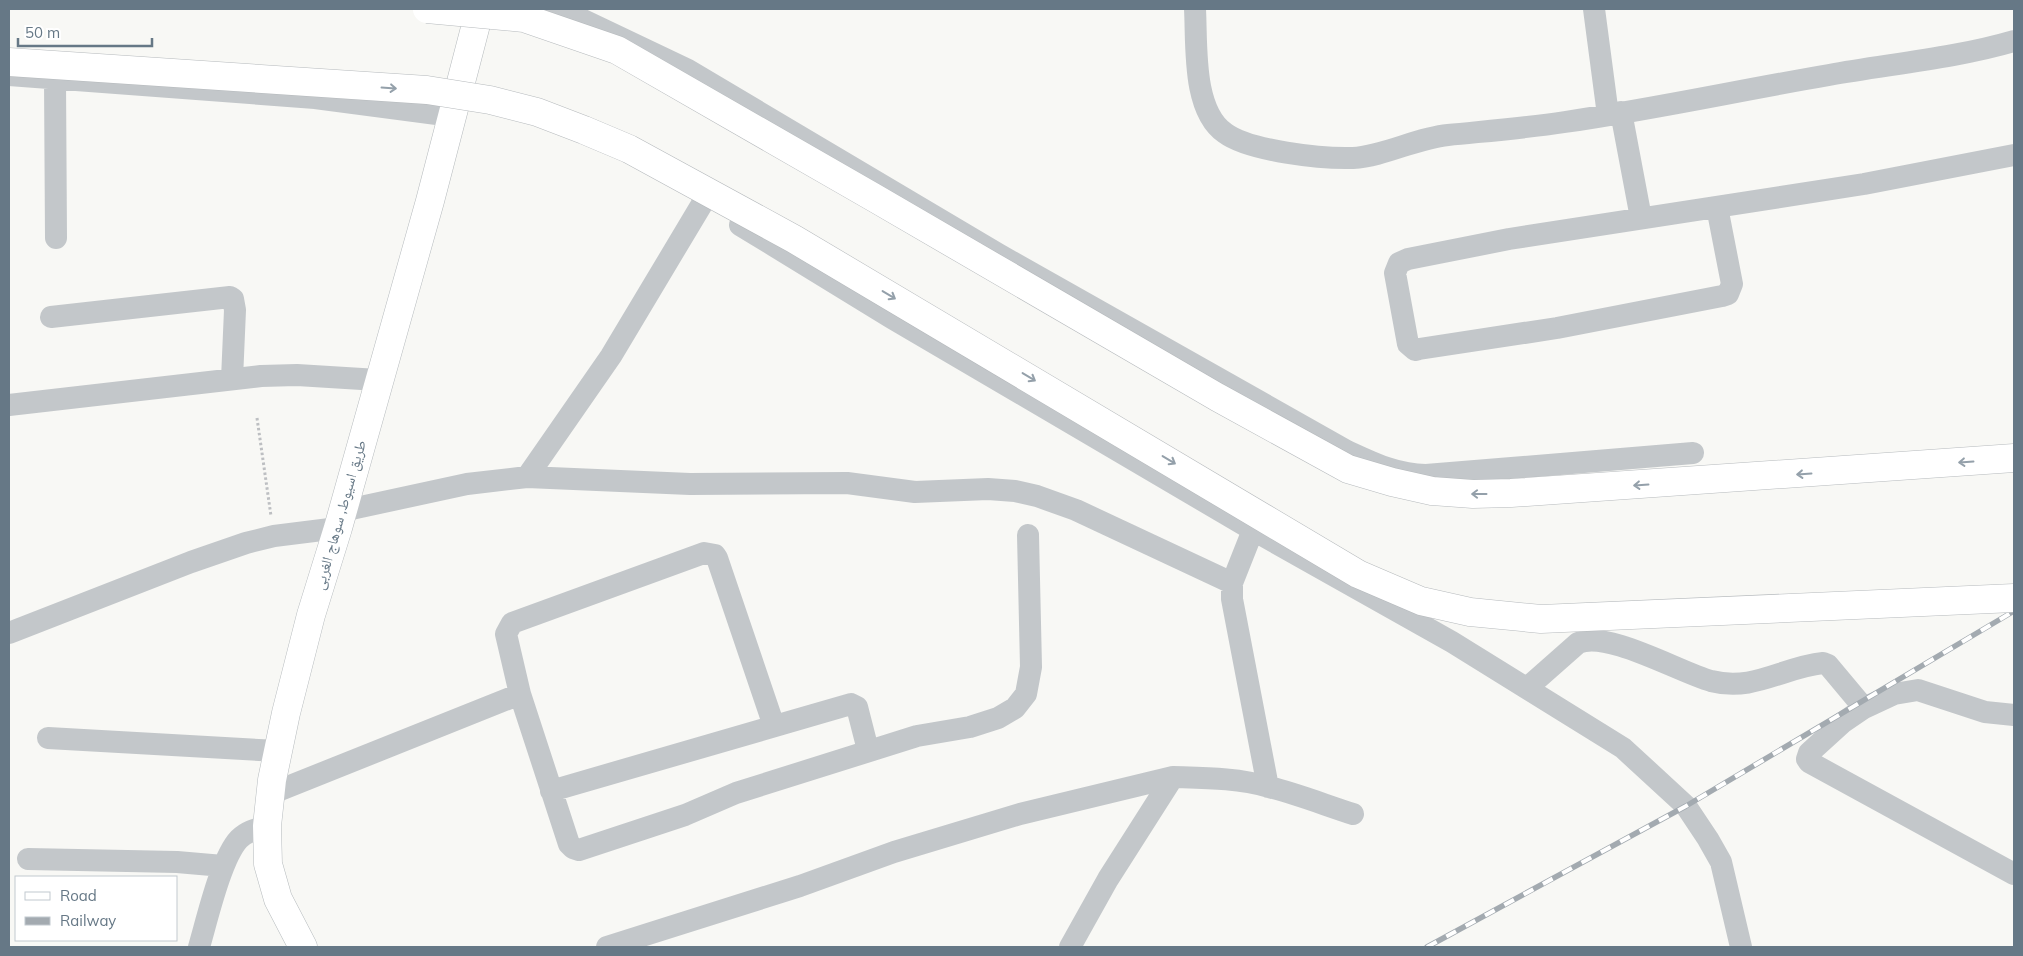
<svg xmlns="http://www.w3.org/2000/svg" width="2023" height="956" viewBox="0 0 2023 956" font-family="Mulish,'Noto Naskh Arabic',sans-serif">
  <style>
    .lines { fill: none; stroke-linecap: round; stroke-linejoin: round }
    .major-casing { stroke: #b6bbbe; stroke-width: 29 }
    .path { stroke: #bdbfc2; stroke-width: 3; stroke-dasharray: 2.5 2.5; stroke-linecap: butt }
    .minor { stroke: #c3c7ca; stroke-width: 22 }
    .major { stroke: #fff; stroke-width: 28 }
    .rail-casing { stroke: #a3aab0; stroke-width: 5.5 }
    .rail { stroke: #fff; stroke-width: 4; stroke-dasharray: 11; stroke-linecap: butt }
    .highway-bridge-casing { stroke: #b6babd; stroke-width: 29; stroke-linecap: butt }
    .highway-bridge { stroke: #fff; stroke-width: 28 }
    .oneway { stroke: #94a0aa }
    .labels { text-anchor: middle; stroke-width: 5; stroke-linejoin: round; paint-order: stroke }
    .street-label { font-size: 15px; fill: #667886; stroke: #fff }
  </style>
  <rect width="100%" height="100%" fill="#f8f8f5"/>
  <g class="lines">
    <defs>
      <path id="major" d="M303,947L278,899L268,864L267,826L272,780L286,713L311,615L338,528L430,201L480,9"/>
    </defs>
    <use href="#major" class="major-casing"/>
    <path class="path" d="M257,418L271,516"/>
    <path class="minor" d="M555,9L583,20L688,70L998,254L1347,451C1373,463 1397,475 1426,475L1693,453
      M1195,9C1197,45 1192,110 1225,133C1249,151 1322,159 1353,158C1385,156 1416,138 1448,135C1487,131 1526,128 1565,122C1654,109 1741,90 1829,75C1890,64 1956,58 2014,41
      M1594,9L1608,115
      M9,75L315,98L452,116
      M55,80L56,238
      M1621,112L1641,218
      M1717,207L1732,284L1728,294L1722,296L1557,328L1419,349L1415,350L1408,344L1395,273L1399,263L1408,259L1509,239L1864,184L2014,155
      M740,225L892,318L1253,530
      M51,317L230,297L233,299L235,310L232,379
      M9,405L261,376L297,375L378,380
      M527,477L611,356L702,204
      M342,511L467,484L527,477L690,484L847,483L915,492L988,489L1015,491L1037,496L1076,510L1232,583
      M9,633L191,562L246,543L274,536L338,528
      M1527,688L1578,643C1607,630 1679,672 1711,681C1754,692 1783,667 1823,663L1828,665L1864,708L1842,723L1809,753L1807,759L1809,762L2014,874
      M1864,708L1894,694L1918,690L1985,712L2014,715
      M774,726L717,558L715,555L704,553L512,623L506,634L520,694L569,844L573,848L579,850L685,815L736,793L917,736L970,727L998,718L1015,708L1026,694L1031,667L1028,535
      M48,738L278,751
      M1268,787L1232,599V583L1253,530L1452,642L1623,748L1686,806L1708,839L1721,862L1741,947
      M551,791L851,704L857,707L868,750
      M270,794L520,694
      M28,859L177,862L223,866
      M199,947C207,920 221,858 239,839C247,831 256,829 267,826
      M607,947L800,886L894,852L1020,814L1173,777
      M1070,947L1108,879L1173,777C1205,778 1238,778 1269,787C1297,794 1325,805 1353,814"/>
    <use href="#major" class="major"/>
    <defs>
      <path id="rail" d="M1427,947L1686,806L2014,611"/>
    </defs>
    <use href="#rail" class="rail-casing"/>
    <use href="#rail" class="rail"/>
    <defs>
      <path id="highway-bridge" d="M427,9L524,18L617,50L873,197L1217,397L1348,469L1392,482L1432,491L1473,494L1511,493L2014,458
        M9,62L427,90L490,100L537,112L584,130L629,149L794,239L1358,574L1421,601L1470,612L1541,619L2014,598"/>
    </defs>
    <use href="#highway-bridge" class="highway-bridge-casing"/>
    <use href="#highway-bridge" class="highway-bridge"/>
  </g>
  <defs><path id="oneway-shaft" d="M-6 0H5M1.5-3L5.5 0L1.5 3" fill="none" stroke-width="1.6" stroke-linecap="round" stroke-linejoin="round" transform="scale(1.25)"/></defs>
  <g class="oneway">
    <use href="#oneway-shaft" transform="translate(389 88) rotate(4)"/>
    <use href="#oneway-shaft" transform="translate(889 295) rotate(31)"/>
    <use href="#oneway-shaft" transform="translate(1029 377) rotate(31)"/>
    <use href="#oneway-shaft" transform="translate(1169 460) rotate(31)"/>
    <use href="#oneway-shaft" transform="translate(1966 462) rotate(176)"/>
    <use href="#oneway-shaft" transform="translate(1804 474) rotate(176)"/>
    <use href="#oneway-shaft" transform="translate(1641 485) rotate(176)"/>
    <use href="#oneway-shaft" transform="translate(1479 494) rotate(-180)"/>
  </g>
  <g class="labels">
    <g class="street-label">
      <text transform="translate(340 515) rotate(-74)" y="5">طريق اسيوط, سوهاج الغربى</text>
    </g>
  </g>
  <rect width="2023" height="956" fill="none" stroke="#667886" stroke-width="20"/>
  <rect x="15" y="876" width="162" height="65" fill="#ffffff" stroke="#c2c9cf"/>
  <rect x="25" y="892" width="25" height="8" fill="#ffffff" stroke="#c2c9cf"/>
  <text x="60" y="901" font-size="15" fill="#667886">Road</text>
  <rect x="25" y="917" width="25" height="8" fill="#a3aab0" stroke="#c2c9cf"/>
  <text x="60" y="926" font-size="15" fill="#667886">Railway</text>
  <path d="M18 38v8h134v-8" fill="none" stroke="#667886" stroke-width="2.5"/>
  <text x="25" y="38" font-size="15" fill="#667886" stroke="#ffffff" stroke-width="4" paint-order="stroke">50 m</text>
</svg>
